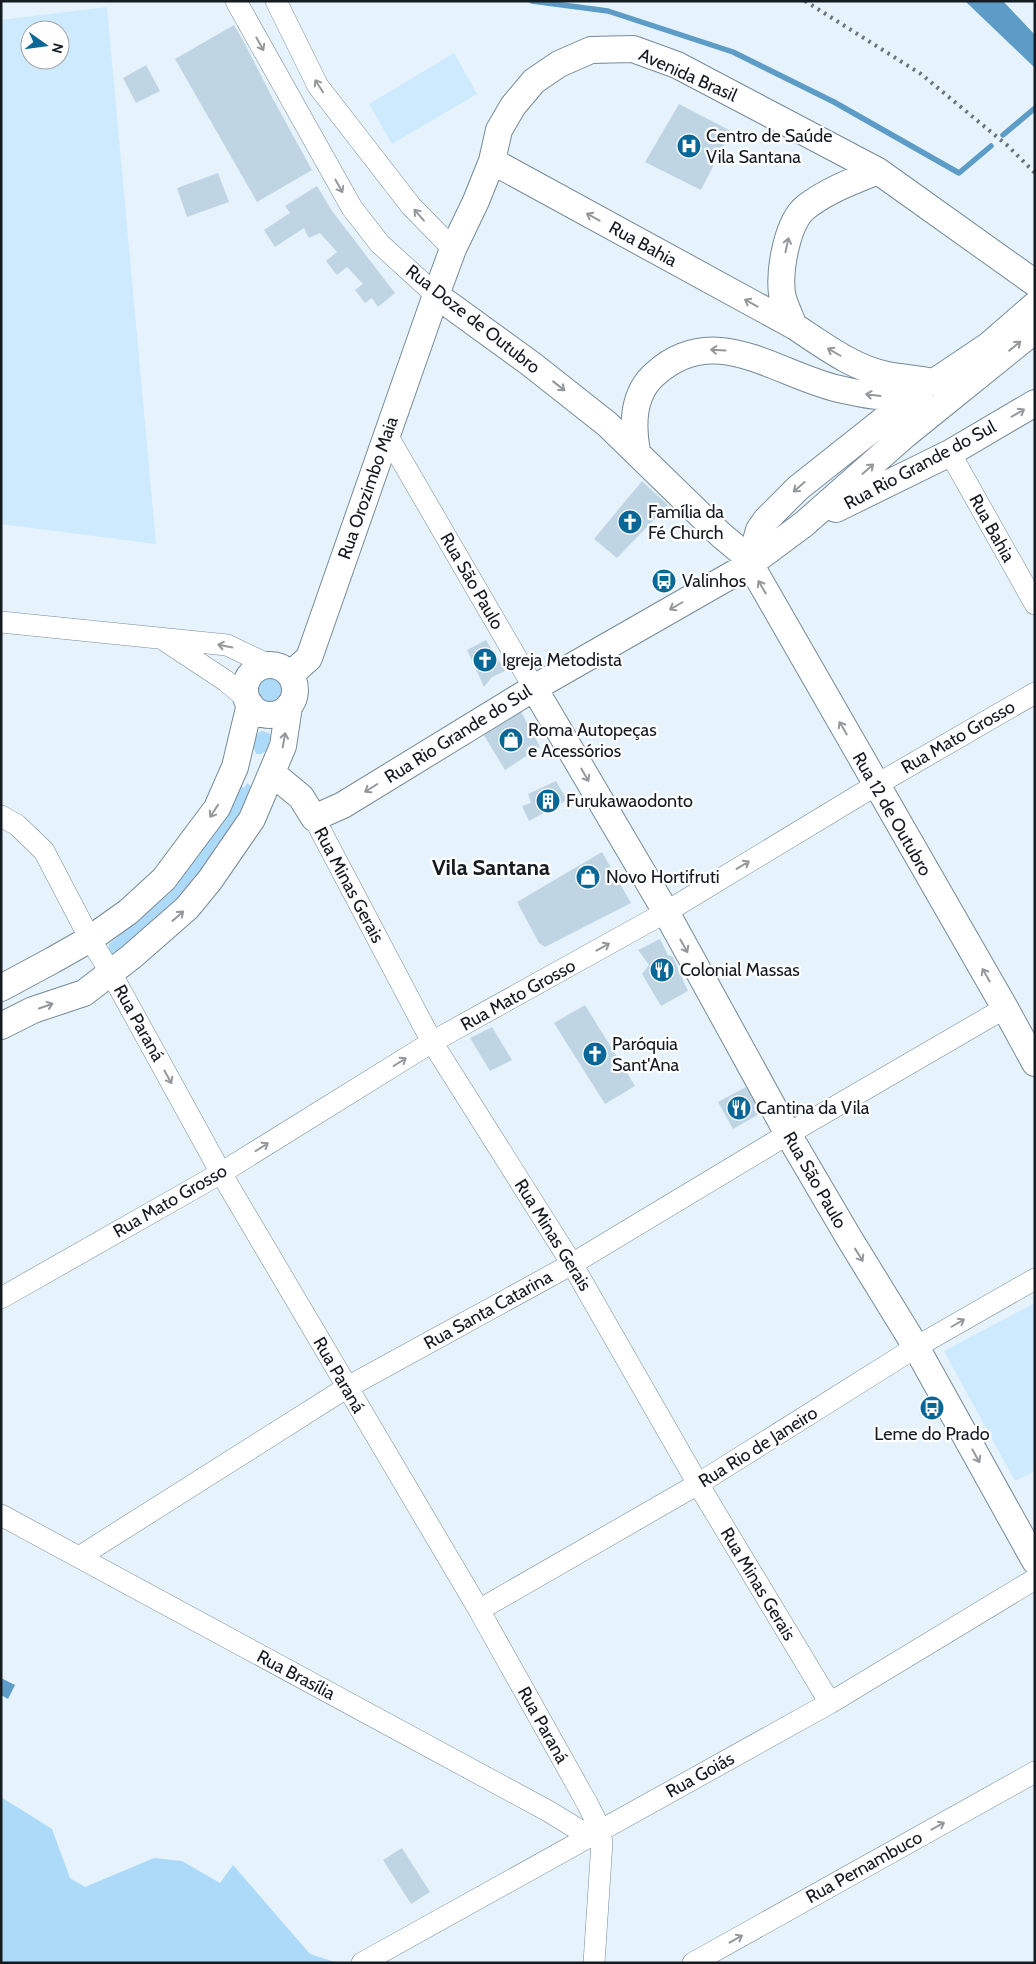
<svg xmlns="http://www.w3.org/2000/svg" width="1036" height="1964" viewBox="0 0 1036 1964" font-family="Cabin,sans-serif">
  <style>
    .built { fill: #ceeafe; fill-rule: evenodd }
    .green { fill: #aedaf9 }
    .water { fill: #5d9cc6 }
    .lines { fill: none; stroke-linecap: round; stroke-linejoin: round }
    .stream { stroke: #5d9cc6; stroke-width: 5.5 }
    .building { fill: #c0d5e4 }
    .minor-casing { stroke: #778a98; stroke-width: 22 }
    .major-casing { stroke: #778a98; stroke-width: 28 }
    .minor { stroke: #fff; stroke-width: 21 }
    .major { stroke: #fff; stroke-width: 26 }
    .rail { stroke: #6a737a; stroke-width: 4; stroke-dasharray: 2.5 5; stroke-linecap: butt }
    .oneway { stroke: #95989b }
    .labels { text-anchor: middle; stroke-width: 4.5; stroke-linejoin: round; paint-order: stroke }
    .street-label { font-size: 18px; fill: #141b21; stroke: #fefefe }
    .poi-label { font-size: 18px; fill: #141b21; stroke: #fefefe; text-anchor: start }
    .district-label { font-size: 22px; font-weight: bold; fill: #141b21; stroke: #fefefe }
  </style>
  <rect width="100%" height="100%" fill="#e6f3fc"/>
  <path class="built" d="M107,7L156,544L1,524V20ZM30,30H60V60H30Z
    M454,53L477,94L392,144L369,104Z
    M1035,1303V1471L1015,1481L944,1351Z"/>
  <path class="green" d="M252 689a17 17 0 1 1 34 0a17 17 0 1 1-34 0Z
    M262,731L269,733L271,737L266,751L261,754H256L253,746L258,733Z
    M247,783L254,789L211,862L179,904L113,955L108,950L109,944L171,892L219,823L240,785L244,788Z
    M1,1797L52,1829L70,1878L85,1887L154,1858L182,1861L220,1883L233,1865L310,1954L338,1963H1Z"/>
  <path class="water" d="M965,1H1003L1035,35V68Z
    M1,1678L15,1685L8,1699L1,1695Z"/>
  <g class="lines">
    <path class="stream" d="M532,1L608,11L733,52L834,102L959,173L991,146
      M1003,135L1035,108"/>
  </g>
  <path class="building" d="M234,25L245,44L273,99L312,170L257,202L175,59Z
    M146,65L160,91L136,103L123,78Z
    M679,104L731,131L701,190L645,162Z
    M218,173L229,202L187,217L177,188Z
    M317,186L332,211L395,293L378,307L372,298L365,303L355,290L363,284L347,267L337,275L326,261L337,252L320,233L309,238L304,228L275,247L264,230L290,213L285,206Z
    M642,481L668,505L617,558L594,539Z
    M486,640L505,671L492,677L484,687L467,650Z
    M519,708L540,747L505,770L482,732Z
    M556,781L567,800L529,821L522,806L531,803L528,794Z
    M602,852L631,903L545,947L539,943L517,902Z
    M660,939L668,955L673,957L688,991L661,1006L642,974L649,965L638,950Z
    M585,1005L635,1086L605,1104L554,1023Z
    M492,1027L512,1060L490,1071L470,1038Z
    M746,1087L761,1113L733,1129L718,1102Z
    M402,1848L430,1892L411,1904L383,1860Z"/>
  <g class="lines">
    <defs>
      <path id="minor" d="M236,1L352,208L380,244L436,295
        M276,1L318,86L411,206L453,249
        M387,435L534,688
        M950,453L1035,604
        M1,622L227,645L269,665
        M164,640L226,681L247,699
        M1,816L17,825L44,851L90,939L111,973L221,1173L479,1610L587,1803L595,1819L602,1842L594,1963
        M314,818L432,1042L572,1264L698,1484L830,1703
        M1,1298L221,1173L432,1042L666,912L876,785L1035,693
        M1,1515L548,1811L589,1836
        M79,1557L346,1388L572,1264L788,1134L1005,1008
        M479,1610L698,1484L916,1347L1035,1279
        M362,1963L830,1703L1035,1579
        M693,1963L1035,1772"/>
      <path id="major" d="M492,161L794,326C823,345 853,368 887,375C903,378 919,379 934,382L989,345L1035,305
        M436,295L531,364L607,424L721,535L745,555L1005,1008L1035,1063
        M794,326C790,316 784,304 782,294C779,270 787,222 806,207C828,190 853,181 878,171
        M637,452C632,425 633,393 655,374C715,320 775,374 839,389C853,392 870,397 884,396C894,396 910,392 921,390
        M836,509L950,453L1035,403
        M749,565L759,530L766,520L798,488L919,392
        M245 690a25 25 0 1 1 50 0a25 25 0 1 1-50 0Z
        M290,675L309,658L436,295L453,249L476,201L492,161L499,130L513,106L534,81L559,64L591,50L633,49L677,65L878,171L1035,283
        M534,688L666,912L788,1134L849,1238L916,1347L1035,1561
        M272,773L301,797L314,818L343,805L534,688L749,565L804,524L905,435L1035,330
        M1,988L53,960L90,939L128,912L164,879L217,808L235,767L250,704
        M1,1026L33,1010L84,993L131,957L187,908L210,880L252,819L283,746L289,706"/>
    </defs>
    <use href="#minor" class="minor-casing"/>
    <use href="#major" class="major-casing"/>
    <use href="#minor" class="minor"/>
    <use href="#major" class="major"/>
    <path class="rail" d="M805,1L921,74L1008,146L1035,173"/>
  </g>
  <defs><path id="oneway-shaft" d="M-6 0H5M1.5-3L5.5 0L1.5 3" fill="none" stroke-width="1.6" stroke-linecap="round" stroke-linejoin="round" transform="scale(1.25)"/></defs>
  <g class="oneway">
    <use href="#oneway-shaft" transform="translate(260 44) rotate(61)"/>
    <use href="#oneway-shaft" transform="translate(319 86) rotate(-123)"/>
    <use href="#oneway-shaft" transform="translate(339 186) rotate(61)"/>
    <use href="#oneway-shaft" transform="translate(419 215) rotate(-131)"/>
    <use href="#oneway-shaft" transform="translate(593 217) rotate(-151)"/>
    <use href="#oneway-shaft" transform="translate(787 245) rotate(-78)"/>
    <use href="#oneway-shaft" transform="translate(751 303) rotate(-151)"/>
    <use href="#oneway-shaft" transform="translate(1015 346) rotate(-39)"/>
    <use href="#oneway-shaft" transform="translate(718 350) rotate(-177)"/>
    <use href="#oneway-shaft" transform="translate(834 352) rotate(-150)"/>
    <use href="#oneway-shaft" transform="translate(559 386) rotate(38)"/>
    <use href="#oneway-shaft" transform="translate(873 395) rotate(-173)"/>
    <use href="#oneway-shaft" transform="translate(1018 413) rotate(-30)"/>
    <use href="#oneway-shaft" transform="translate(868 469) rotate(-41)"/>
    <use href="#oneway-shaft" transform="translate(799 487) rotate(139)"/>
    <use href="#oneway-shaft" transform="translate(762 587) rotate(-120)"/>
    <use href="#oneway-shaft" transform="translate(676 606) rotate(150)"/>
    <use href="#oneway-shaft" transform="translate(225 646) rotate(-168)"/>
    <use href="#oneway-shaft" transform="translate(843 728) rotate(-120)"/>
    <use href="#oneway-shaft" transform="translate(284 740) rotate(-80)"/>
    <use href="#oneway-shaft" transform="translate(585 775) rotate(60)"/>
    <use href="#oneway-shaft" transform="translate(371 788) rotate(148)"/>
    <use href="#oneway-shaft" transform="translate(214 811) rotate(123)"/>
    <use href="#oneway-shaft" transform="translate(743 865) rotate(-31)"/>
    <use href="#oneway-shaft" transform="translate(178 916) rotate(-41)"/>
    <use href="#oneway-shaft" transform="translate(684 946) rotate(61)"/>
    <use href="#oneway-shaft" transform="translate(603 947) rotate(-29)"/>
    <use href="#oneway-shaft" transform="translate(986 975) rotate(-120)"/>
    <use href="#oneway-shaft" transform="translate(46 1006) rotate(-19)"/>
    <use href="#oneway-shaft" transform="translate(400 1062) rotate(-32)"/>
    <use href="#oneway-shaft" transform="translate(168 1077) rotate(61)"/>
    <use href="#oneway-shaft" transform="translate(262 1147) rotate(-32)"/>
    <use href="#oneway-shaft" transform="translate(859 1255) rotate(58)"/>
    <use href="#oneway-shaft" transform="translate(958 1323) rotate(-30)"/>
    <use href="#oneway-shaft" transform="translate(976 1456) rotate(61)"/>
    <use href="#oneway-shaft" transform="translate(938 1826) rotate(-29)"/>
    <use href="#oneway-shaft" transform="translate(736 1939) rotate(-29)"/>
  </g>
  <defs>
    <symbol id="hospital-disc" viewBox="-11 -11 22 22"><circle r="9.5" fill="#096797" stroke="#fefefe"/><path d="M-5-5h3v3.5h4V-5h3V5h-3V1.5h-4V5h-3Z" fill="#fff"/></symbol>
    <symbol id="church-disc" viewBox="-11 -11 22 22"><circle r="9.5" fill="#096797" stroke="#fefefe"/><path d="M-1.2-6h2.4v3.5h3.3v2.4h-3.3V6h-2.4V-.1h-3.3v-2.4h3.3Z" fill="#fff"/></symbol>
    <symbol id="bus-disc" viewBox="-11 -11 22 22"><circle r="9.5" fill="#096797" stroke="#fefefe"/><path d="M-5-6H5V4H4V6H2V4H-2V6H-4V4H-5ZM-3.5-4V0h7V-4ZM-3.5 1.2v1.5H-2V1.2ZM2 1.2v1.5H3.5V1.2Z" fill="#fff"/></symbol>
    <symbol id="shop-disc" viewBox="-11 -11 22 22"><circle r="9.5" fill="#096797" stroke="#fefefe"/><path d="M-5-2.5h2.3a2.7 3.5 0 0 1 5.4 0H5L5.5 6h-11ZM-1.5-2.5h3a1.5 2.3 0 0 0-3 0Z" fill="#fff"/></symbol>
    <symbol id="building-disc" viewBox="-11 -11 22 22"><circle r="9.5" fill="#096797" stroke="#fefefe"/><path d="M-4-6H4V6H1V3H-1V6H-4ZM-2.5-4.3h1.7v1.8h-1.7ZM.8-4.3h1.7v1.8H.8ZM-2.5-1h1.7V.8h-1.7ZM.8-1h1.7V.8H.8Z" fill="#fff"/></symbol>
    <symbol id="restaurant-disc" viewBox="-11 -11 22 22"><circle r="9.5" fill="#096797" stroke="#fefefe"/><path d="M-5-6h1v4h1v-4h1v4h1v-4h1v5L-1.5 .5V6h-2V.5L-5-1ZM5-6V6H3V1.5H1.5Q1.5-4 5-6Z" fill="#fff"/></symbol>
  </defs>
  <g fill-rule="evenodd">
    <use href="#hospital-disc" x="675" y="132" width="28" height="28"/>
    <use href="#church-disc" x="616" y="508" width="28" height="28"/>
    <use href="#bus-disc" x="650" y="567" width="28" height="28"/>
    <use href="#church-disc" x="471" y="646" width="28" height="28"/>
    <use href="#shop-disc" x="497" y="726" width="28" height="28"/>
    <use href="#building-disc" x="534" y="787" width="28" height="28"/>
    <use href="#shop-disc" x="574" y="863" width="28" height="28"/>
    <use href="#restaurant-disc" x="648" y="956" width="28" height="28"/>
    <use href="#church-disc" x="581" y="1040" width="28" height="28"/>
    <use href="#restaurant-disc" x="725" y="1094" width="28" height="28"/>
    <use href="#bus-disc" x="918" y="1394" width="28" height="28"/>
  </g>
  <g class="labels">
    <g class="street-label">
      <text transform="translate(688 75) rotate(24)" y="6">Avenida Brasil</text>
      <text transform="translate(643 244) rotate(29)" y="6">Rua Bahia</text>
      <text transform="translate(473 319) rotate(38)" y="6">Rua Doze de Outubro</text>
      <text transform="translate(920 465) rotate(-28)" y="6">Rua Rio Grande do Sul</text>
      <text transform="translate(368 488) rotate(-71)" y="6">Rua Orozimbo Maia</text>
      <text transform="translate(992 528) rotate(61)" y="6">Rua Bahia</text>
      <text transform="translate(472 581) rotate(60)" y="6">Rua São Paulo</text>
      <text transform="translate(458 734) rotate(-32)" y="6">Rua Rio Grande do Sul</text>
      <text transform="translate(958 737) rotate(-30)" y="6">Rua Mato Grosso</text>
      <text transform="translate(892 814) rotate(60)" y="6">Rua 12 de Outubro</text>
      <text transform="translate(349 885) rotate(62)" y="6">Rua Minas Gerais</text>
      <text transform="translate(518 995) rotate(-29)" y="6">Rua Mato Grosso</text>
      <text transform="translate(139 1023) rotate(61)" y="6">Rua Paraná</text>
      <text transform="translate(815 1180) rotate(60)" y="6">Rua São Paulo</text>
      <text transform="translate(170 1201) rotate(-30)" y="6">Rua Mato Grosso</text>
      <text transform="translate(553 1235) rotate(58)" y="6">Rua Minas Gerais</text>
      <text transform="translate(488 1310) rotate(-29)" y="6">Rua Santa Catarina</text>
      <text transform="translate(339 1375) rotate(60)" y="6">Rua Paraná</text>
      <text transform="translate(758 1447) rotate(-32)" y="6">Rua Rio de Janeiro</text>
      <text transform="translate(758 1584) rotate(59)" y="6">Rua Minas Gerais</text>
      <text transform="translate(296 1675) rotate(28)" y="6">Rua Brasília</text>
      <text transform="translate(543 1725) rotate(61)" y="6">Rua Paraná</text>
      <text transform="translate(700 1775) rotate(-29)" y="6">Rua Goiás</text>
      <text transform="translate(864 1867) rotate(-29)" y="6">Rua Pernambuco</text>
    </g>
    <g class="poi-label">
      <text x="706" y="142">Centro de Saúde<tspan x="706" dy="21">Vila Santana</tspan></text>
      <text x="648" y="518">Família da<tspan x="648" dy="21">Fé Church</tspan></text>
      <text x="682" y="587">Valinhos</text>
      <text x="502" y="666">Igreja Metodista</text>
      <text x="528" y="736">Roma Autopeças<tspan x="528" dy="21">e Acessórios</tspan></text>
      <text x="566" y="807">Furukawaodonto</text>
      <text x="606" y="883">Novo Hortifruti</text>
      <text x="680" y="976">Colonial Massas</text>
      <text x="612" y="1050">Paróquia<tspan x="612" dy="21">Sant'Ana</tspan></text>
      <text x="756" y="1114">Cantina da Vila</text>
      <text x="932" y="1440" text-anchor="middle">Leme do Prado</text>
    </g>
    <g class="district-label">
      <text x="491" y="875">Vila Santana</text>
    </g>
  </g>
  <rect width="1036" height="1964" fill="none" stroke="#141b21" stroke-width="5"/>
  <g transform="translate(45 45) rotate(104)"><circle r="24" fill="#fefefe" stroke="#a0a3a6"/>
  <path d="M0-4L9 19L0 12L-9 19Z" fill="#096797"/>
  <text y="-8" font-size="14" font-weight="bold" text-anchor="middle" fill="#141b21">N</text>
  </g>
</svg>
